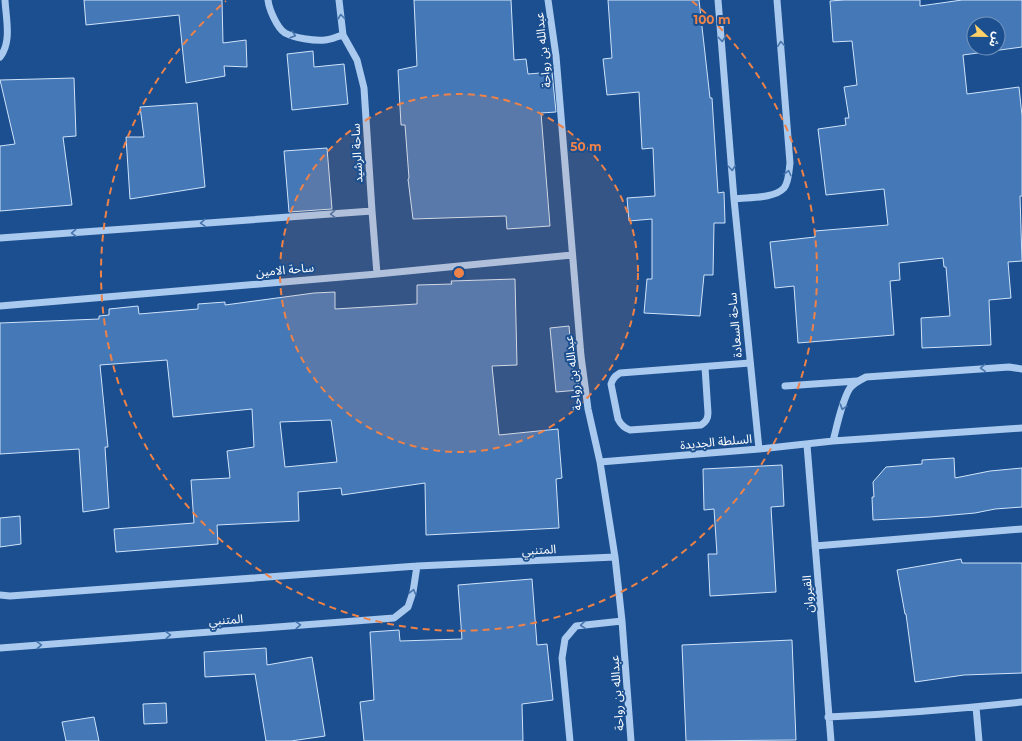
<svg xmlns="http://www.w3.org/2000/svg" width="1022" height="741" viewBox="0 0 1022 741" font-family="Montserrat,'Noto Sans Arabic',sans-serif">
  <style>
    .building { fill: #4478b7; stroke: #cfe3fa; fill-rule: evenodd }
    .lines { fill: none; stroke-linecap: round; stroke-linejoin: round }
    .minor { stroke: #a9c9ee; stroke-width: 7 }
    .oneway { stroke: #4674ac }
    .ring { fill: none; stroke: #ee8249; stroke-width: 2; stroke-dasharray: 7 5 }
    .labels { text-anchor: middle; stroke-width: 4; stroke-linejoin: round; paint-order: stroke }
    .street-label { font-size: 12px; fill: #fff; stroke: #1b4f8f }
    .centre { fill: #ee8249; stroke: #1b4f8f; stroke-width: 2 }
    .ring-label { font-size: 12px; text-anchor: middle; font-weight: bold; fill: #ee8249; stroke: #1b4f8f; stroke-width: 4; stroke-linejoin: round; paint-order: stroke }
  </style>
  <rect width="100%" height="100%" fill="#1b4f8f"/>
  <path class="building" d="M84,0H222L223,43L246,40L247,67L224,66L225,76L186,83L179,15L86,25Z
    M414,0H511L514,60L526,59L528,74L552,72L556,112L541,113L550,226L507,229L506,216L413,219L408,179L409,178L405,125H401L398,70L417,66Z
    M608,0H699L710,98H712L718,193L724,192L725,223H714L713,275H704L700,316L644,313L647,279H652V219L629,221L627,198L655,196L653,148L642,149L639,92L607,95L603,59L612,58Z
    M844,0H920V6L962,0H1022V47L963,55L967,94L1019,87L1022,116V196H1020L1022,261L1008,262L1011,298L989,300L991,345L922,348L921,318L950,316L946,267H944L943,258L899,263L900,280L890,281L894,335L798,343L794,286L775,288L770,242L815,237V231L888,225L884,189L826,195L818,129L846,125L845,118H849L844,87L857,85L852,41L833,42L830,1ZM974,24H998V48H974Z
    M313,51L314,67L344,64L348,104L292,110L287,54Z
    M74,78L76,136L63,137L72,205L0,211V146L15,144L0,80Z
    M197,103L205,187L130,199L126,137H144L140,107Z
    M327,148L332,209L289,212L284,151Z
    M515,279L517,365L492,366L499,435L558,429L562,478L556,479L559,528L426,535L425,483L342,495L341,488L298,492L299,521L217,525L218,544L116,552L114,529L194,523L191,480L230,478L227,451L254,447L252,409L173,417L167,360L100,365L108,447H105L109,508L83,512L79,449L0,454V323L99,319V316L109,315V309L138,306L139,314L198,309V304L225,302V305L314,293L335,292V309L417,304V285L452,284L451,281ZM331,420L337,462L285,467L280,422Z
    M569,326L573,372L577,371L579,390L556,392L550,328Z
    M954,458L955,478L990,471L1022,468V507L995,509L975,513L930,517L873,520L872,497H874L873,482L886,467L922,464V460Z
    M782,465L784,506L771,507L776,592L710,596L708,554H717L714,509L704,510L703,469Z
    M20,516L21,544L0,547V518Z
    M961,559L962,563H1022V673L964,675L915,682L906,614H905L897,570Z
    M532,579L537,645L547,644L553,700L522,704L523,741H364L360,702L374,700L370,632L399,630L400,641L462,639L458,585Z
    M792,640L796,740L686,741L682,645Z
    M266,648L267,665L312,657L325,736L291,741H266L255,674L205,677L204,652Z
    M166,703L167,723L144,724L143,704Z
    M94,717L99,741H66L62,722Z"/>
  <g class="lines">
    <path class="minor" d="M268,0C269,9 277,28 285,33C294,38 314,41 325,40C331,40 338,36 343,35
      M339,0L343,35L357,60L364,88L372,211L377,274
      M548,0L556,56L581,356L588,409L600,462L615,557L622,621L631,741
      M718,0L734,199L759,449
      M0,57C12,42 6,19 5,0
      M734,199C748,197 774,199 784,188C789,182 789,170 790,163L777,0
      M0,238L372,211
      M0,306L377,274L572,255
      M705,367L708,413C708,419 706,422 701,425L630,430C624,428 621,425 618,419L611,384C613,378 615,376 620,373L750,363
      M785,386L857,381
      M833,441C837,426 842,400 850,388C854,383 860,380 866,377L1009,367L1022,369
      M807,445L831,741
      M600,462L759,449L833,441L1022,428
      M815,546L1022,529
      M0,595L10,596L417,566L615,557
      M0,648L394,618L408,607L413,592L417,566
      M976,707L979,741
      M828,717C893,714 958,709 1022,702
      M570,741L562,658L565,639L576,626L622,621"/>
  </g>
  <defs><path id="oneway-chevron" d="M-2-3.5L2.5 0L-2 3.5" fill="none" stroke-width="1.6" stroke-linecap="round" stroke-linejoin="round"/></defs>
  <g class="oneway">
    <use href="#oneway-chevron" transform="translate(341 17) rotate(-97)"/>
    <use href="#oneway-chevron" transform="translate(293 35) rotate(16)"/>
    <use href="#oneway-chevron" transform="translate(722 39) rotate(85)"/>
    <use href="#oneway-chevron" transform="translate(781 44) rotate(-95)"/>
    <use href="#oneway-chevron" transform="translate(732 168) rotate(85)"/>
    <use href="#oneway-chevron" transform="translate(788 173) rotate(-77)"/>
    <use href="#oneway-chevron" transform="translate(333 214) rotate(176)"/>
    <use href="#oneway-chevron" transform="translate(203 223) rotate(176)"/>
    <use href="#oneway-chevron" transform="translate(74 233) rotate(176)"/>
    <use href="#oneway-chevron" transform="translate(983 368) rotate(176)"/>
    <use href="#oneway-chevron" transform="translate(843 407) rotate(107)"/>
    <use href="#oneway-chevron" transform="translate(413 592) rotate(-76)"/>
    <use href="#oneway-chevron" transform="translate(298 625) rotate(-4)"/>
    <use href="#oneway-chevron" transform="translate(583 625) rotate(175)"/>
    <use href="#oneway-chevron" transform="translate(168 635) rotate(-4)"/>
    <use href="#oneway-chevron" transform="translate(39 645) rotate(-4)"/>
  </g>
  <circle cx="459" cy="273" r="179" fill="#ee8249" fill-opacity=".12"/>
  <g class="ring">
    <circle cx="459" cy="273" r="179"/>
    <path d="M692 1A358 358 0 1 1 226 1"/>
  </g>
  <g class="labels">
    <g class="street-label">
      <text transform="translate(543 50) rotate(-96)" y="4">عبدالله بن رواحة</text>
      <text transform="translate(357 153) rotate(-93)" y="4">ساحة الرشيد</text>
      <text transform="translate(285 270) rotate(-5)" y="4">ساحة الامين</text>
      <text transform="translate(735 325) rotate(-95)" y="4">ساحة السعادة</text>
      <text transform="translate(573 373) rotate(-97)" y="4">عبدالله بن رواحة</text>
      <text transform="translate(716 442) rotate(-5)" y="4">السلطة الجديدة</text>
      <text transform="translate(539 550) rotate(-3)" y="4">المتنبي</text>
      <text transform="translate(808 594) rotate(-94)" y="4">القيروان</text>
      <text transform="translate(226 620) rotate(-4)" y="4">المتنبي</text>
      <text transform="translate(617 693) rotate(-94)" y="4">عبدالله بن رواحة</text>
    </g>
  </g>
  <circle cx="459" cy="273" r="6" class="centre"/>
  <g class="ring-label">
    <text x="712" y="24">100 m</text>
    <text x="586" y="151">50 m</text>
  </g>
  <g transform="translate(986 36) rotate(112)"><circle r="19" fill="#1b4f8f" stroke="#7695bc"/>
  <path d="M0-3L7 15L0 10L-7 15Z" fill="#ffd166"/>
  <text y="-6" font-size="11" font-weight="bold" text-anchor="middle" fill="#ffffff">ش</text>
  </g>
</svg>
